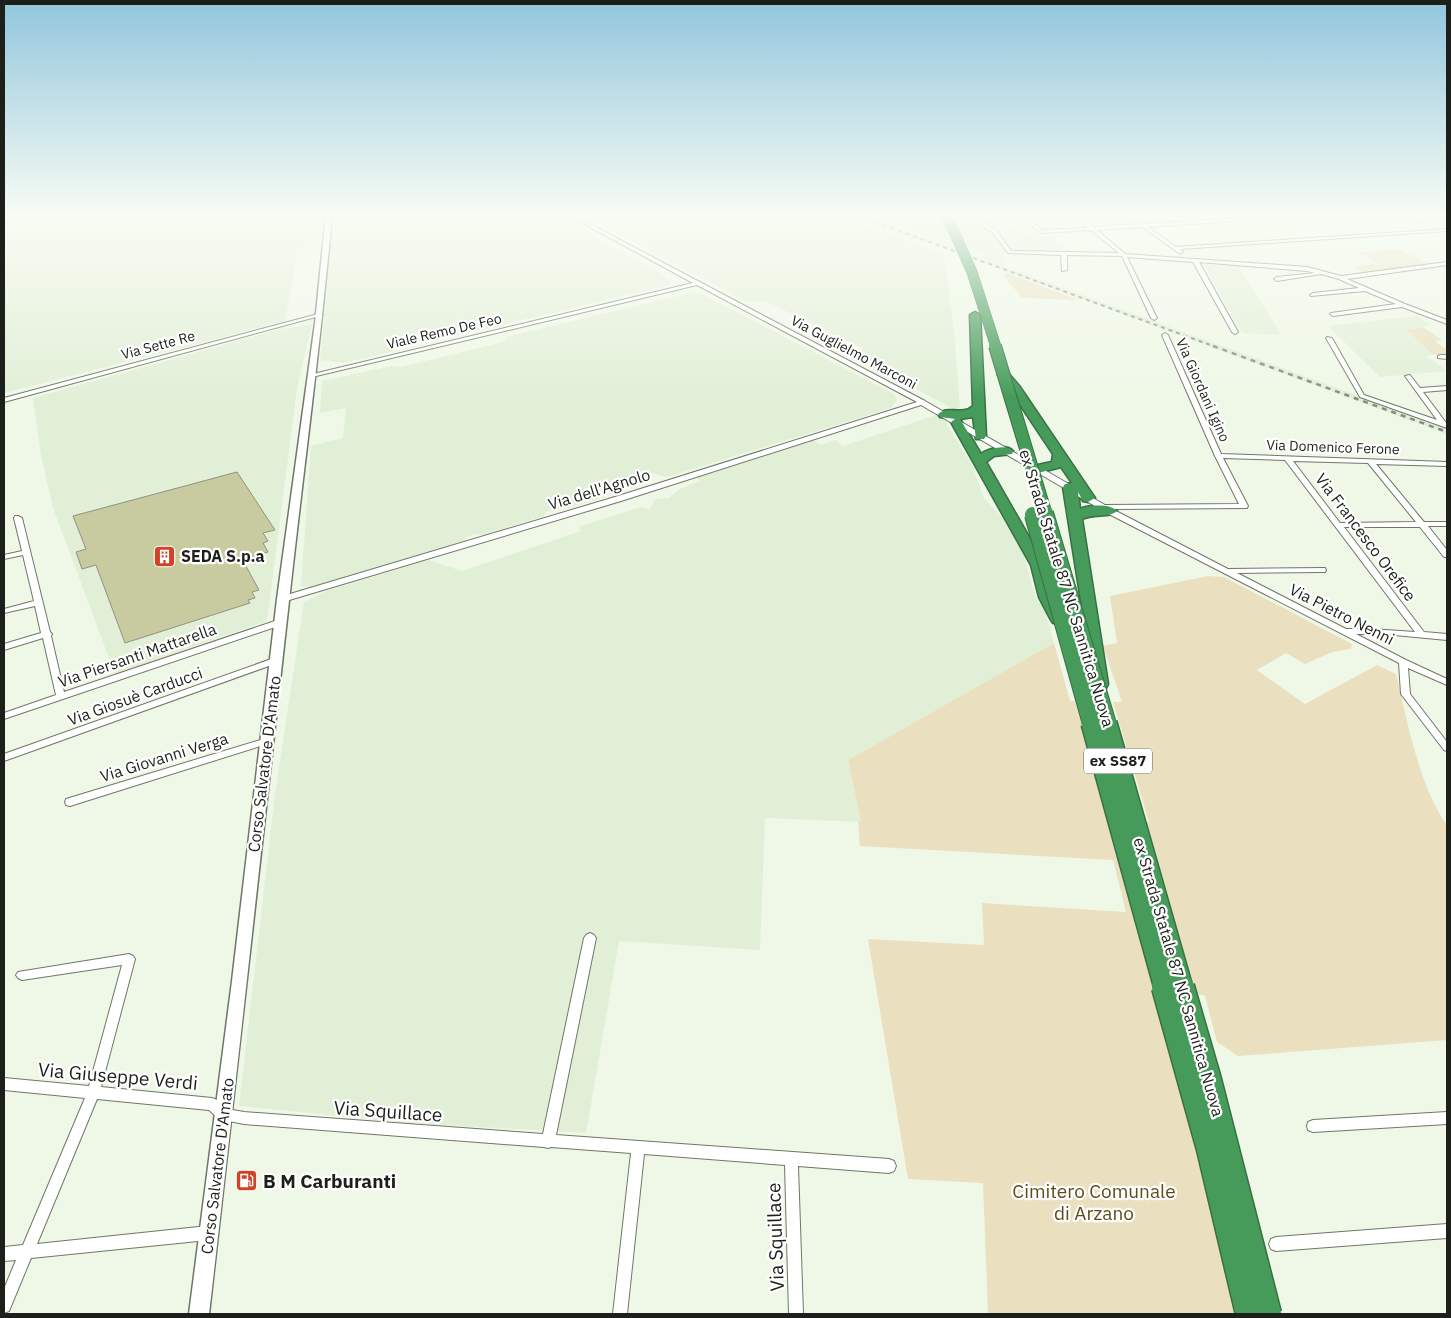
<svg xmlns="http://www.w3.org/2000/svg" width="1451" height="1318" viewBox="0 0 1451 1318" font-family="'IBM Plex Sans',sans-serif">
  <style>
    .built { fill: #e2efd7; fill-rule: evenodd }
    .green { fill: #eae0c0 }
    .building { fill: #c8cb9f; stroke: #909181 }
    .lines { fill: none; stroke-linecap: round; stroke-linejoin: round }
    .street-casing { stroke: #6f7768; stroke-width: 2 }
    .secondary-casing { stroke: #6f7768; stroke-width: 3 }
    .highway-casing { stroke: #387044; stroke-width: 3 }
    .street { fill: #fff; fill-rule: evenodd }
    .secondary { fill: #fff; fill-rule: evenodd }
    .highway { fill: #469b5a; fill-rule: evenodd }
    .rail-far1 { stroke: #868c80; stroke-width: 2; stroke-dasharray: 4 4; stroke-linecap: butt }
    .rail { stroke: #868c80; stroke-width: 2.5; stroke-dasharray: 5 5; stroke-linecap: butt }
    .highway-bridge-far4-casing { stroke: #387044; stroke-width: 11; stroke-linecap: butt }
    .highway-bridge-far3-casing { stroke: #387044; stroke-width: 14; stroke-linecap: butt }
    .highway-bridge-far2-casing { stroke: #387044; stroke-width: 18; stroke-linecap: butt }
    .highway-bridge-far1-casing { stroke: #387044; stroke-width: 22; stroke-linecap: butt }
    .highway-bridge-casing { stroke: #387044; stroke-width: 27; stroke-linecap: butt }
    .highway-bridge-far4 { stroke: #469b5a; stroke-width: 10 }
    .highway-bridge-far3 { stroke: #469b5a; stroke-width: 12 }
    .highway-bridge-far2 { stroke: #469b5a; stroke-width: 16 }
    .highway-bridge-far1 { stroke: #469b5a; stroke-width: 19 }
    .highway-bridge { stroke: #469b5a; stroke-width: 24 }
    .labels { text-anchor: middle; stroke-width: 4.5; stroke-linejoin: round; paint-order: stroke }
    .far-street-label { font-size: 14px; fill: #1d201a; stroke: #fff }
    .shield { fill: #fff; stroke: #61635f; stroke-width: 1 }
    .shield-label { font-size: 15px; font-weight: bold; fill: #1d201a }
    .street-label { font-size: 16px; fill: #1d201a; stroke: #fff }
    .poi-label { font-size: 16px; font-weight: bold; fill: #1d201a; stroke: #fff; text-anchor: start }
    .near-street-label { font-size: 19px; fill: #1d201a; stroke: #fff }
    .near-poi-label { font-size: 19px; font-weight: bold; fill: #1d201a; stroke: #fff; text-anchor: start }
    .near-park-label { font-size: 19px; fill: #5c4c1a; stroke: #fff }
  </style>
  <rect width="100%" height="100%" fill="#eff8e7"/>
  <path class="built" d="M22,214H321L317,245L298,250L285,321L4,393V232Z
    M335,214H553L664,275L670,281L669,285L458,335L440,336L432,331H427L388,341L395,351L343,363L320,360Z
    M580,214H834L944,255L954,328L960,408L953,409L862,359V348L765,301H745Z
    M848,214H862L923,236L913,231L988,230L1004,249L1002,252H1004L1006,267L1447,428V434L927,242L923,243ZM943,238L986,253V254L979,257L936,240Z
    M1415,214H1447V227L1435,222Z
    M1020,229L1026,235L1048,234L1070,252L1011,250L997,230Z
    M1202,262L1237,265L1282,335L1242,333Z
    M693,292L702,294L894,394L897,400L891,408L667,477L652,473L610,486L607,496L561,510H552L546,512L544,516L483,535L476,534L467,537L464,541L309,588L301,586L311,446L343,438L346,408L320,413L322,381L391,366L401,367L458,353L503,342L506,337Z
    M1417,316L1432,325L1406,330L1434,355L1427,356L1447,371L1380,377L1328,326Z
    M312,324L297,389L267,621L115,674L53,508L41,455L33,398L280,329Z
    M936,415L948,421L946,423L972,465L984,498L1002,517L1011,533L1014,532L1021,546L1037,602L1043,603L1054,643L848,760L861,822L765,818L760,950L619,941L586,1133L408,1123L239,1106L275,794L304,602L326,591L428,560L462,571L581,531L578,527L641,507L650,509L655,499L669,498L680,489L700,481L697,477L814,440L821,445L835,440L843,446Z"/>
  <path class="green" d="M876,214H993L1007,229L913,231L873,215Z
    M1080,214H1127L1141,225L1116,226L1106,218L1086,219Z
    M1398,249L1429,264L1364,273L1352,267L1377,263L1357,252Z
    M1005,272L1079,300L1022,298L1004,276Z
    M1423,327L1442,340L1435,341L1447,350V354L1434,355L1406,330Z
    M1208,576L1224,577L1352,644L1351,649L1332,652L1305,664L1286,653L1257,670L1305,704L1377,665L1396,674C1407,719 1419,787 1447,825V1040L1238,1056L1217,1042L1205,996L1195,993L1142,822H1149L1113,702H1122L1103,646L1117,643L1110,596Z
    M1054,643L1070,701H1075L1177,1078L1237,1314H988L983,1183L908,1179L868,939L984,945L982,903L1126,912L1113,860L860,846L858,822H861L848,760Z"/>
  <path class="building" d="M237,472L275,530L263,533L268,541L263,543L268,552L242,559L259,590L252,592L255,598L248,600L250,603L125,643L96,565L82,569L76,552L86,549L73,516Z"/>
  <g class="lines">
    <defs>
      <path id="street" d="M566,214H571L925,401L1105,505L1239,504L1215,456L1162,335L1165,333L1168,335L1221,454L1447,462V466L1376,464L1424,522H1447V526H1428L1447,550V557H1444L1420,527H1344L1424,632L1447,634V640L1384,634H1356L1406,660L1447,679V685L1408,668L1410,694L1447,742V751L1444,750L1401,694L1399,663L1107,513L921,405L621,501L286,601H280L279,599L280,597L615,497L917,402L697,285L312,377L309,375L693,283ZM1223,458L1285,460L1415,632L1371,629H1346L1237,573L1322,572H1325L1326,570L1325,568L1228,569L1112,509L1247,508L1248,506ZM1293,461L1368,463L1416,522L1340,523Z
        M965,214H969L997,231L1011,251L1119,253L1091,230L1041,233L1017,214H1021L1042,230L1088,228L1073,214H1077L1094,227L1139,224L1126,214H1130L1145,224L1306,214H1323L1321,215L1148,227L1176,247L1447,229V231L1180,249L1183,252L1180,254L1143,227L1097,230L1125,254L1307,267L1341,276L1447,262V265L1347,279L1405,304L1447,320V324L1402,307L1333,316L1330,314L1331,313L1396,304L1365,291L1311,296L1310,295L1313,293L1359,288L1339,279L1321,274L1277,281L1274,279L1277,277L1315,273L1307,271L1199,262L1238,332L1235,334L1232,332L1193,262L1127,257L1157,318L1154,320L1151,318L1122,256L1067,255V270L1062,271L1061,255L1008,253L993,233Z
        M1370,214H1379L1427,221L1425,222Z
        M318,314L323,315L4,402V398Z
        M1327,337L1332,338L1364,395L1437,420L1405,376L1410,375L1420,388L1447,386V390L1423,392L1447,424V428L1360,397L1326,338Z
        M1440,355H1447V359L1438,358V356Z
        M15,516H18L22,518L50,632L52,634L51,636L64,692L278,620L281,619L285,622L284,624L4,719V713L56,695L43,638L4,650V644L41,633L35,606L4,613V609L34,601L23,555L4,559V555L22,551L14,518Z
        M277,657L281,660L280,662L4,761V754Z
        M267,738L270,739L272,741L270,743L70,806L66,805L65,802L66,799Z
        M590,933L594,935L596,938L556,1135L889,1159L894,1161L896,1166L894,1171L889,1173L798,1166L803,1314H789L785,1165L644,1154L627,1314H613L631,1153L551,1147L548,1148L544,1147L244,1124L219,1119L209,1110L97,1099L37,1244L208,1226L213,1228L215,1233L213,1238L208,1240L31,1258L9,1311L4,1313V1289L16,1260L4,1261V1247L23,1245L85,1098L4,1090V1078L89,1086L122,965L22,980L18,978L16,975L18,972L129,954L133,956L135,959L101,1087L212,1098L217,1100L227,1109L244,1112L543,1134L584,938L586,935Z
        M1447,1112V1124L1313,1132L1308,1130L1307,1126L1308,1122L1313,1120Z
        M1447,1224V1238L1276,1251L1271,1249L1269,1244L1271,1239L1276,1237Z"/>
      <path id="secondary" d="M8,214H14L4,224V218Z
        M326,214H332C321,343 303,472 289,601C262,839 237,1076 209,1314H189L232,981L277,599L315,323Z"/>
      <path id="highway" d="M975,312L980,315L986,436L984,439H976L973,417L960,419L981,454C989,448 1007,444 1013,451L1012,454L994,456L986,462L1045,565L1055,597L1067,620L1065,623H1053L1051,620L1039,597L1031,565L951,422L955,419L940,417L938,414C947,405 962,416 973,406L970,315Z
        M1004,372L1008,373L1020,387L1095,498L1088,502L1083,501L1078,492L1080,509C1089,505 1110,503 1117,511C1110,518 1094,513 1082,519L1108,684L1106,688H1094L1092,684L1085,626L1063,487L1065,484L1072,483L1061,467L1038,473L1031,469L1033,466L1052,462L1053,454L1011,391L998,375Z"/>
    </defs>
    <use href="#street" class="street-casing"/>
    <use href="#secondary" class="secondary-casing"/>
    <use href="#highway" class="highway-casing"/>
    <use href="#street" class="street"/>
    <use href="#secondary" class="secondary"/>
    <use href="#highway" class="highway"/>
    <path class="rail-far1" d="M853,214L1216,347"/>
    <path class="rail" d="M1213,346L1447,432"/>
    <defs>
      <path id="highway-bridge-far4" d="M946,214L972,272L996,347"/>
      <path id="highway-bridge-far3" d="M995,346L1046,515"/>
      <path id="highway-bridge-far2" d="M1045,513L1108,724
        M1033,515L1091,724"/>
      <path id="highway-bridge-far1" d="M1091,723L1164,988
        M1107,723L1183,988"/>
      <path id="highway-bridge" d="M1164,987L1209,1149L1248,1314
        M1182,987L1209,1080L1269,1314"/>
    </defs>
    <use href="#highway-bridge-far4" class="highway-bridge-far4-casing"/>
    <use href="#highway-bridge-far3" class="highway-bridge-far3-casing"/>
    <use href="#highway-bridge-far2" class="highway-bridge-far2-casing"/>
    <use href="#highway-bridge-far1" class="highway-bridge-far1-casing"/>
    <use href="#highway-bridge" class="highway-bridge-casing"/>
    <use href="#highway-bridge-far4" class="highway-bridge-far4"/>
    <use href="#highway-bridge-far3" class="highway-bridge-far3"/>
    <use href="#highway-bridge-far2" class="highway-bridge-far2"/>
    <use href="#highway-bridge-far1" class="highway-bridge-far1"/>
    <use href="#highway-bridge" class="highway-bridge"/>
  </g>
  <linearGradient id="sky" x2="0" y2="1"><stop stop-color="#91c6dd"/><stop offset="0.54" stop-color="#f8fcf4"/><stop offset="1" stop-color="#f8fcf4" stop-opacity="0"/></linearGradient>
  <rect width="1451" height="398" fill="url(#sky)"/>
  <defs>
    <symbol id="building-square" viewBox="-11 -11 22 22"><rect x="-9" y="-9" width="18" height="18" rx="4" fill="#cf4427" stroke="#fff"/><path d="M-4-6H4V6H1V3H-1V6H-4ZM-2.5-4.3h1.7v1.8h-1.7ZM.8-4.3h1.7v1.8H.8ZM-2.5-1h1.7V.8h-1.7ZM.8-1h1.7V.8H.8Z" fill="#fff"/></symbol>
    <symbol id="fuel-square" viewBox="-11 -11 22 22"><rect x="-9" y="-9" width="18" height="18" rx="4" fill="#cf4427" stroke="#fff"/><path d="M-5.5-6h7V0h2V4h1.3V-2.5L3-4.5l.8-.8L6-3V5H2.5V1h-1V6h-7ZM-4.2-4.7v3.2H.2V-4.7Z" fill="#fff"/></symbol>
  </defs>
  <g fill-rule="evenodd">
    <use href="#building-square" x="152" y="544" width="25" height="25"/>
    <use href="#fuel-square" x="234" y="1168" width="25" height="25"/>
  </g>
  <g class="labels">
    <g class="far-street-label">
      <text transform="translate(444 331) rotate(-13)" y="5">Viale Remo De Feo</text>
      <text transform="translate(158 345) rotate(-15)" y="5">Via Sette Re</text>
      <text transform="translate(854 352) rotate(28)" y="5">Via Guglielmo Marconi</text>
      <text transform="translate(1203 390) rotate(66)" y="5">Via Giordani Igino</text>
      <text transform="translate(1333 447) rotate(2)" y="5">Via Domenico Ferone</text>
    </g>
    <rect class="shield" x="1084" y="748.5" width="68" height="25" rx="4"/>
    <g class="shield-label">
      <text x="1118" y="766">ex SS87</text>
    </g>
    <g class="street-label">
      <text transform="translate(599 489) rotate(-17)" y="6">Via dell'Agnolo</text>
      <text transform="translate(1366 537) rotate(53)" y="6">Via Francesco Orefice</text>
      <text transform="translate(1067 588) rotate(73)" y="6">ex Strada Statale 87 NC Sannitica Nuova</text>
      <text transform="translate(1342 614) rotate(27)" y="6">Via Pietro Nenni</text>
      <text transform="translate(137 655) rotate(-19)" y="6">Via Piersanti Mattarella</text>
      <text transform="translate(135 696) rotate(-20)" y="6">Via Giosuè Carducci</text>
      <text transform="translate(164 757) rotate(-17)" y="6">Via Giovanni Verga</text>
      <text transform="translate(264 764) rotate(-83)" y="6">Corso Salvatore D'Amato</text>
      <text transform="translate(1179 977) rotate(74)" y="6">ex Strada Statale 87 NC Sannitica Nuova</text>
      <text transform="translate(217 1166) rotate(-83)" y="6">Corso Salvatore D'Amato</text>
    </g>
    <g class="poi-label">
      <text x="181" y="562">SEDA S.p.a</text>
    </g>
    <g class="near-street-label">
      <text transform="translate(118 1076) rotate(5)" y="7">Via Giuseppe Verdi</text>
      <text transform="translate(388 1111) rotate(4)" y="7">Via Squillace</text>
      <text transform="translate(775 1237) rotate(-92)" y="7">Via Squillace</text>
    </g>
    <g class="near-poi-label">
      <text x="263" y="1188">B M Carburanti</text>
    </g>
    <g class="near-park-label">
      <text x="1094" y="1198">Cimitero Comunale<tspan x="1094" dy="22">di Arzano</tspan></text>
    </g>
  </g>
  <rect width="1451" height="1318" fill="none" stroke="#1d201a" stroke-width="10"/>
</svg>
